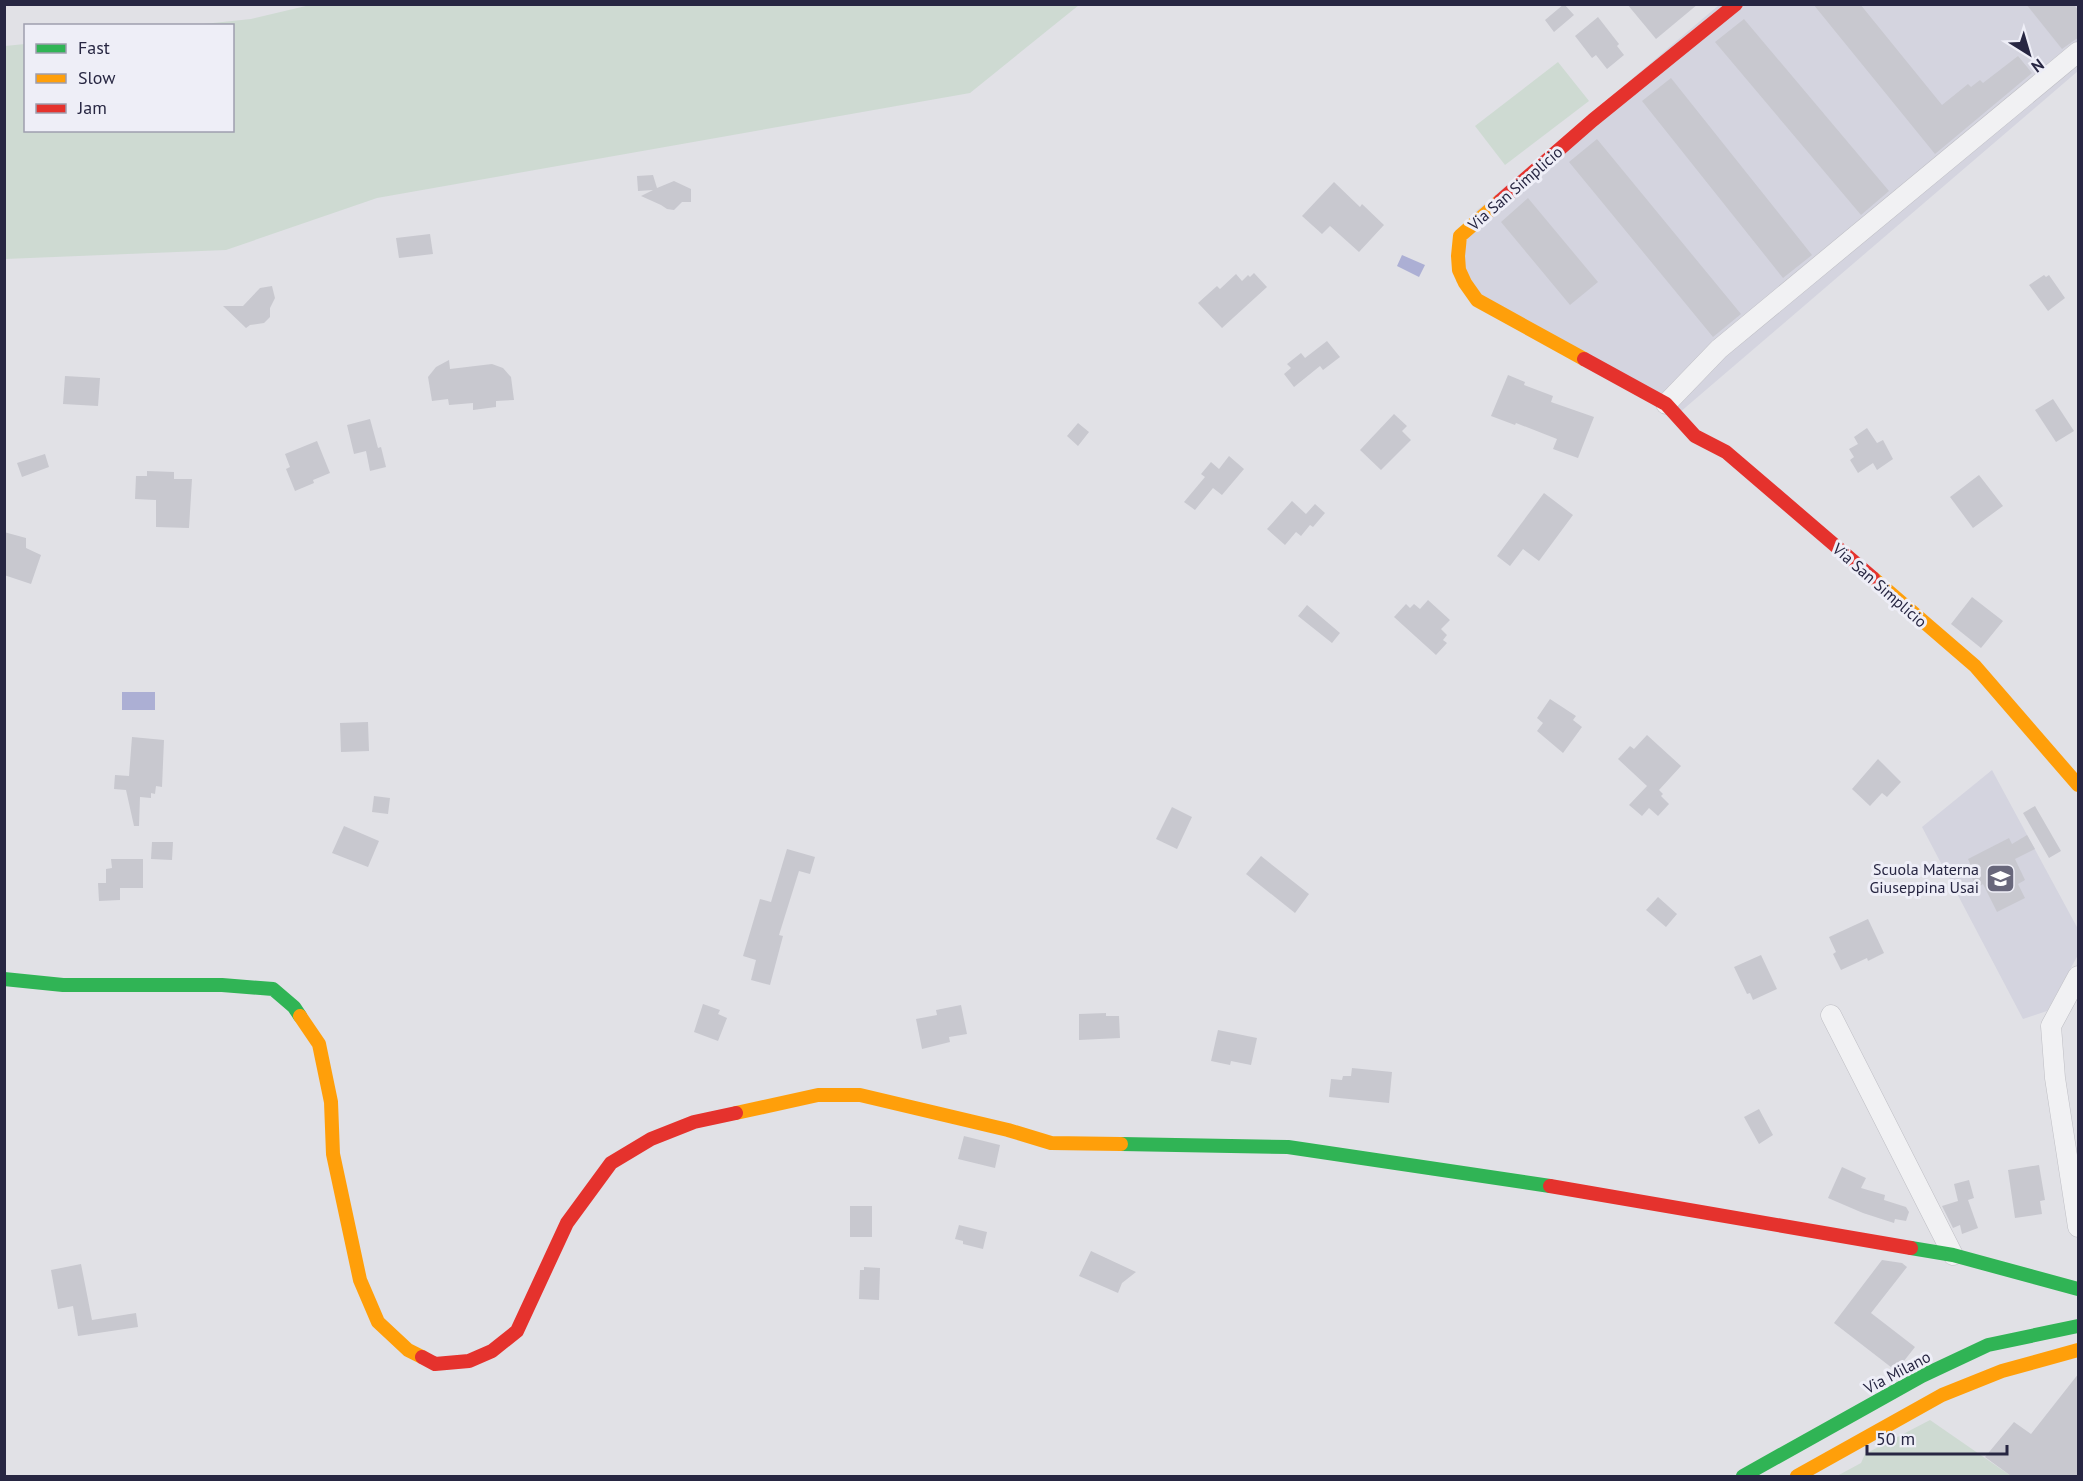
<svg xmlns="http://www.w3.org/2000/svg" width="2083" height="1481" viewBox="0 0 2083 1481" font-family="'PT Sans',sans-serif">
  <style>
    .built { fill: #d4d4df }
    .green { fill: #cedad2 }
    .water { fill: #acafd4 }
    .building { fill: #c8c8cf }
    .lines { fill: none; stroke-linecap: round; stroke-linejoin: round }
    .street-casing { stroke: #bebec4; stroke-width: 21 }
    .street { stroke: #f1f1f3; stroke-width: 20 }
    .fast { stroke: #30b455; stroke-width: 14 }
    .slow { stroke: #ff9f0a; stroke-width: 14 }
    .jam { stroke: #e5322d; stroke-width: 14 }
    .labels { text-anchor: middle; stroke-width: 6; stroke-linejoin: round; paint-order: stroke }
    .street-label { font-size: 16px; fill: #272642; stroke: #eeeef7 }
    .poi-label { font-size: 16px; fill: #272642; stroke: #eeeef7; text-anchor: end }
  </style>
  <rect width="100%" height="100%" fill="#e1e1e6"/>
  <path class="built" d="M1719,5H2078V71L1679,413L1456,282L1474,213Z
    M1992,770L2078,929V955L2047,1011L2023,1019L1922,827Z"/>
  <path class="green" d="M310,5V4L1079,5L970,93L377,198L226,250L5,259V46L25,44L26,130H232V26L194,25L251,19Z
    M1558,62L1589,101L1505,165L1475,126Z
    M1930,1420L2011,1476H1837L1861,1463L1865,1454Z"/>
  <path class="water" d="M1402,255L1425,265L1419,277L1397,266Z
    M122,692H155V710H122Z"/>
  <path class="building" d="M1564,4L1574,15L1554,32L1545,20Z
    M1627,4H1698L1656,39Z
    M1813,4H1860L1942,105L1968,84L1971,87L1980,80L1983,83L2018,56L2032,73L1935,154Z
    M2026,4H2073L2079,11V37L2062,49Z
    M1598,17L1619,44L1617,46L1624,55L1607,69L1596,55L1592,58L1575,36Z
    M1744,19L1889,191L1861,215L1715,42Z
    M1671,78L1812,255L1783,278L1642,101Z
    M1597,139L1741,314L1713,337L1569,162Z
    M653,175L657,188L674,181L691,189V202H682L674,210L667,209L661,205L641,196L653,190L638,191L637,176Z
    M1334,182L1360,207L1362,204L1384,225L1359,252L1330,226L1322,234L1302,216Z
    M1528,198L1598,282L1570,305L1501,222Z
    M430,234L433,254L399,258L396,238Z
    M1254,273L1267,287L1222,328L1198,303L1217,286L1220,289L1236,274L1242,281L1248,275L1250,277Z
    M2044,275L2046,277L2049,275L2065,298L2048,311L2029,285Z
    M272,286L275,298L270,308V317L264,323L250,325L246,328L223,306H243L260,288Z
    M1327,341L1340,357L1323,370L1320,366L1294,387L1284,374L1291,368L1287,364L1301,353L1305,358Z
    M449,360L450,369L492,364L503,368L511,377L514,400L496,401V407L473,410V403L449,405L448,399L432,401L428,377L436,367Z
    M1508,375L1525,382L1524,385L1553,396L1551,402L1594,417L1578,458L1553,449L1557,439L1516,423L1515,425L1491,416Z
    M65,376L100,378L98,406L63,404Z
    M2053,399L2074,431L2056,442L2035,410Z
    M1394,414L1407,426L1402,431L1411,440L1381,470L1360,450Z
    M370,419L378,448L381,447L386,467L370,471L366,451L354,454L347,425Z
    M1078,423L1089,432L1078,446L1067,436Z
    M1867,428L1877,443L1883,440L1893,459L1877,470L1873,463L1858,473L1850,460L1854,457L1849,449L1858,444L1854,437Z
    M317,441L330,473L313,480L314,483L295,491L286,469L290,467L285,454Z
    M45,454L49,467L22,477L17,463Z
    M1229,456L1244,469L1222,495L1213,488L1195,510L1184,502L1205,477L1201,474L1211,462L1219,469Z
    M147,471L174,472V479H192L189,528L156,527V500L135,499L136,476H147Z
    M1979,475L2003,506L1973,528L1950,497Z
    M1544,493L1573,515L1539,561L1523,549L1510,566L1497,556Z
    M1292,501L1306,514L1315,504L1325,513L1313,527L1310,525L1301,536L1296,532L1285,545L1267,529Z
    M4,532L26,538V548L41,555L31,584L4,575Z
    M1972,597L2003,621L1981,648L1951,624Z
    M1428,600L1450,620L1441,629L1447,635L1443,640L1447,643L1436,655L1394,617L1406,604L1410,608L1414,604L1420,609Z
    M1307,605L1340,633L1332,643L1298,616Z
    M1550,699L1576,716L1573,720L1582,727L1563,753L1537,731L1543,723L1537,718Z
    M368,722L369,751L341,752L340,723Z
    M1647,735L1681,766L1659,790L1663,794L1661,796L1669,804L1658,816L1649,808L1642,816L1629,805L1647,786L1618,759L1630,746L1634,749Z
    M132,737L164,740L162,787L156,786L155,794L151,793V798L140,797L139,826H134L126,790L114,789L115,775L129,776Z
    M1878,759L1901,782L1887,797L1882,793L1870,806L1852,789Z
    M374,796L390,798L388,814L372,812Z
    M2035,806L2061,851L2049,858L2023,813Z
    M1172,807L1192,817L1177,849L1156,839Z
    M344,826L379,841L368,867L332,853Z
    M2027,835L2035,849L2015,859L2025,880L2018,884L2025,898L1997,912L1983,884L1977,888L1968,870L1972,868L1968,859L2009,838L2012,844Z
    M152,842H173L172,860L151,859Z
    M787,849L815,857L810,874L799,871L779,935L783,936L770,985L751,980L756,960L743,956L760,899L771,902Z
    M1261,856L1309,894L1295,913L1246,874Z
    M111,859H143V888H120V900L99,901L98,883H106V869L112,868Z
    M1658,897L1677,914L1666,927L1646,910Z
    M1868,919L1884,953L1868,961L1867,958L1841,970L1833,954L1836,952L1829,937Z
    M1761,955L1777,989L1753,1000L1750,993L1747,994L1734,967Z
    M703,1004L720,1010L718,1014L727,1018L718,1041L694,1032Z
    M961,1005L967,1034L949,1037L950,1042L922,1049L916,1019L937,1015L936,1010Z
    M1106,1013V1016H1119L1120,1038L1079,1040V1014Z
    M1218,1030L1257,1038L1251,1065L1231,1061L1230,1065L1211,1061Z
    M1352,1068L1392,1072L1389,1103L1329,1097L1331,1079L1342,1080L1343,1076H1351Z
    M1759,1109L1773,1135L1759,1144L1744,1117Z
    M964,1136L1000,1145L995,1168L958,1159Z
    M2039,1165L2045,1200L2040,1201L2042,1214L2015,1218L2008,1170Z
    M1842,1167L1866,1178L1861,1188L1885,1195L1884,1200L1906,1207L1909,1212L1906,1221L1895,1219L1894,1223L1863,1213L1828,1198Z
    M1969,1180L1974,1198L1968,1200L1978,1228L1962,1234L1960,1225L1953,1228L1942,1206L1958,1201L1954,1184Z
    M850,1206H872V1237H850Z
    M959,1225L987,1232L983,1249L963,1244V1241L955,1239Z
    M1091,1251L1136,1272L1122,1283L1118,1293L1079,1276Z
    M1882,1260L1902,1263L1907,1267L1871,1313L1915,1347L1896,1371L1834,1323Z
    M81,1264L92,1320L136,1313L138,1327L78,1336L73,1306L58,1309L51,1270Z
    M864,1267L880,1268L879,1300L859,1299L860,1270H864Z
    M2079,1373V1476H2011L1985,1457L2014,1422L2031,1434Z"/>
  <g class="lines">
    <defs>
      <path id="street" d="M1666,404L1719,349L2078,52
        M2078,976L2051,1026L2055,1078L2078,1227
        M1831,1015L1953,1255"/>
    </defs>
    <use href="#street" class="street-casing"/>
    <use href="#street" class="street"/>
    <path class="fast" d="M4,979L63,985H222L273,989L294,1007L300,1016
      M1121,1144L1288,1147L1550,1186
      M1911,1248L1953,1255L2078,1289
      M1743,1476L1922,1376L1988,1345L2078,1326"/>
    <path class="slow" d="M1500,201L1460,236L1458,256L1459,270L1465,283L1477,300L1584,359
      M1873,578L1975,666L2078,785
      M300,1016L319,1044L331,1102L333,1154L360,1280L378,1322L408,1350L422,1357
      M736,1113L818,1095H860L1008,1130L1051,1143L1121,1144
      M1797,1476L1942,1395L2002,1371L2078,1350"/>
    <path class="jam" d="M1500,201L1593,120L1736,4
      M1584,359L1666,404L1695,436L1726,452L1873,578
      M1550,1186L1911,1248
      M422,1357L435,1364L469,1361L492,1351L517,1331L567,1223L611,1163L651,1139L694,1122L736,1113"/>
  </g>
  <defs>
    <symbol id="school-square" viewBox="-11 -11 22 22"><rect x="-9" y="-9" width="18" height="18" rx="4" fill="#68677b" stroke="#eeeef7"/><path d="M0-5L7-2L0 1L-7-2ZM-4 1L0 2.5L4 1V4Q0 6-4 4Z" fill="#fff"/></symbol>
  </defs>
  <g fill-rule="evenodd">
    <use href="#school-square" x="1984" y="862" width="33" height="33"/>
  </g>
  <g class="labels">
    <g class="street-label">
      <text transform="translate(1515 188) rotate(-41)" y="6">Via San Simplicio</text>
      <text transform="translate(1880 585) rotate(41)" y="6">Via San Simplicio</text>
      <text transform="translate(1897 1372) rotate(-28)" y="6">Via Milano</text>
    </g>
    <g class="poi-label">
      <text x="1979" y="875">Scuola Materna<tspan x="1979" dy="18">Giuseppina Usai</tspan></text>
    </g>
  </g>
  <rect width="2083" height="1481" fill="none" stroke="#272642" stroke-width="12"/>
  <rect x="24" y="24" width="210" height="108" fill="#eeeef7" stroke="#9e9eaf" stroke-width="1.5"/>
  <rect x="36" y="44" width="30" height="9" fill="#30b455" stroke="#9e9eaf" stroke-width="1.5"/>
  <text x="78" y="54" font-size="18" fill="#272642">Fast</text>
  <rect x="36" y="74" width="30" height="9" fill="#ff9f0a" stroke="#9e9eaf" stroke-width="1.5"/>
  <text x="78" y="84" font-size="18" fill="#272642">Slow</text>
  <rect x="36" y="104" width="30" height="9" fill="#e5322d" stroke="#9e9eaf" stroke-width="1.5"/>
  <text x="78" y="114" font-size="18" fill="#272642">Jam</text>
  <g transform="translate(2029 54) rotate(143)" stroke="#eeeef7" stroke-width="4.5" paint-order="stroke">
  <path d="M0-4.5L10 22L0 15L-10 22Z" fill="#272642"/>
  <text y="-9" font-size="16" font-weight="bold" text-anchor="middle" fill="#272642">N</text>
  </g>
  <path d="M1867 1445v9h140v-9" fill="none" stroke="#272642" stroke-width="3"/>
  <text x="1876" y="1445" font-size="18" fill="#272642" stroke="#eeeef7" stroke-width="4.5" paint-order="stroke">50 m</text>
</svg>
